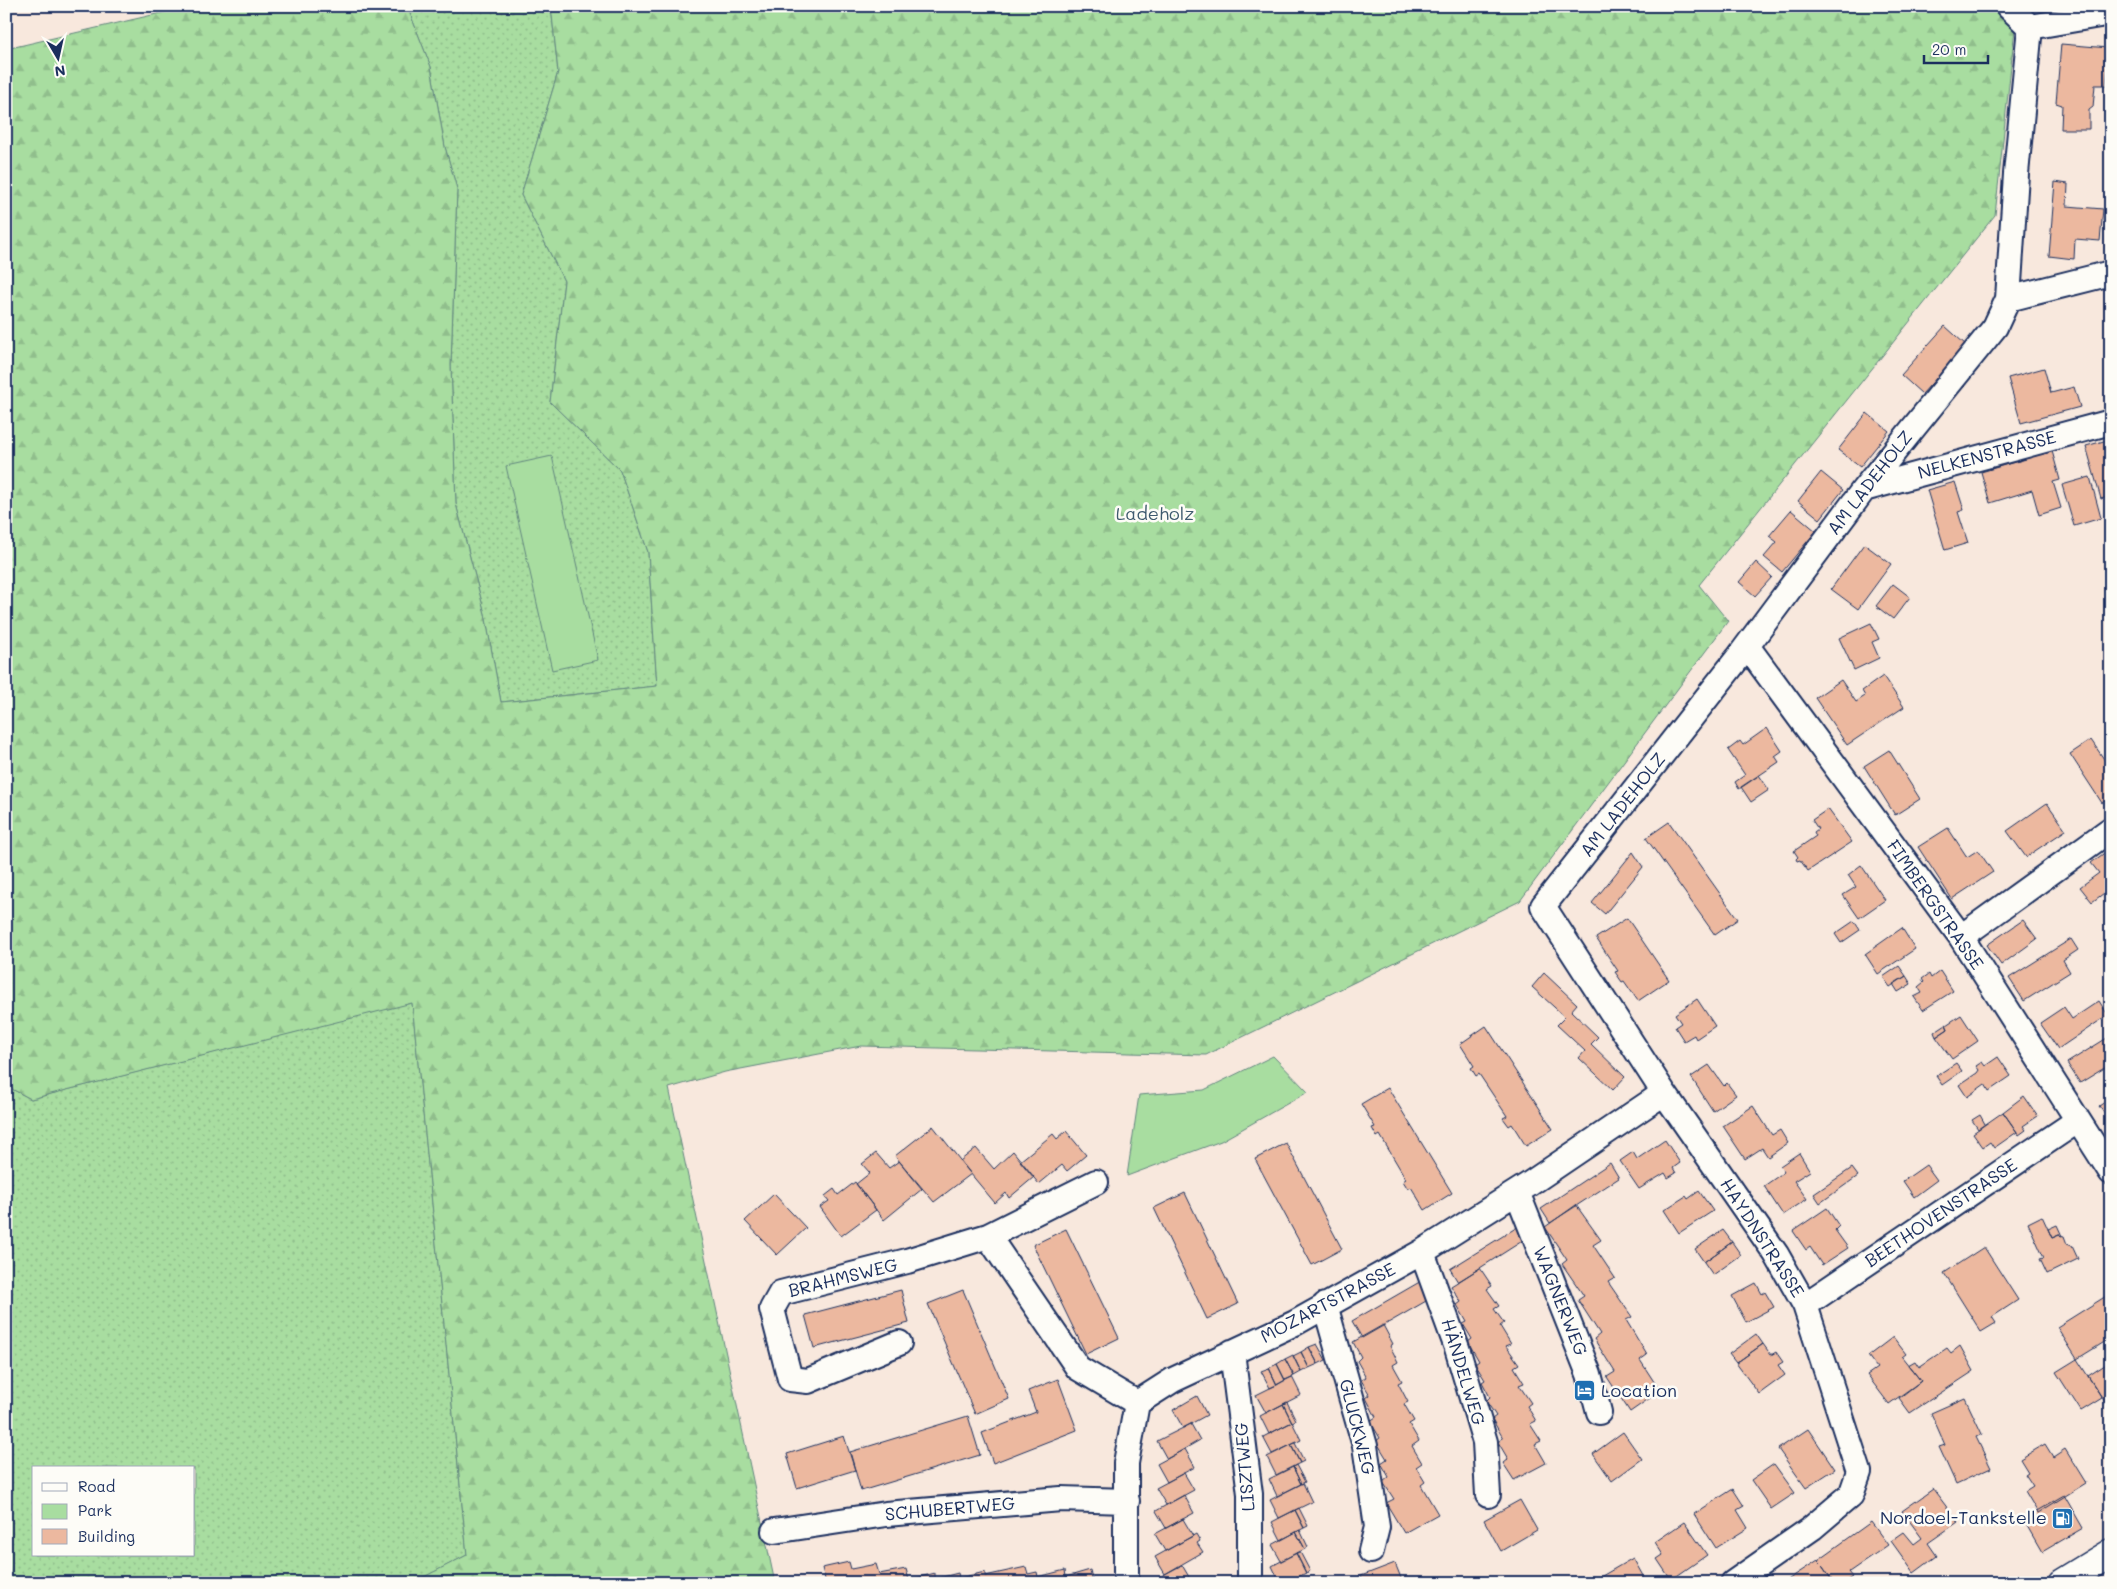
<svg xmlns="http://www.w3.org/2000/svg" width="2117" height="1589" viewBox="0 0 2117 1589" font-family="Mali,sans-serif">
  <style>
    .grass { fill: url(#grass-dots); stroke: #62867f; fill-rule: evenodd }
    .forest { fill: url(#forest-firs); stroke: #62867f }
    .park { fill: #a8dda0; stroke: #62867f }
    .building { fill: #ecb89f; stroke: #1b2f5e }
    .lines { fill: none; stroke-linecap: round; stroke-linejoin: round }
    .minor-casing { stroke: #1b2f5e; stroke-width: 28 }
    .major-casing { stroke: #1b2f5e; stroke-width: 31 }
    .minor { stroke: #fdfcf7; stroke-width: 24 }
    .major { stroke: #fdfcf7; stroke-width: 28 }
    .labels { text-anchor: middle; stroke-width: 5; stroke-linejoin: round; paint-order: stroke }
    .street-label { font-size: 18px; fill: #1b2f5e; stroke: #fdfcf7 }
    .park-label { font-size: 18px; fill: #3e5a6e; stroke: #fdfcf7 }
    .poi-label { font-size: 18px; fill: #1b2f5e; stroke: #fdfcf7; text-anchor: start }
  </style>
  <defs>
    <pattern id="grass-dots" width="8" height="8" patternUnits="userSpaceOnUse" patternTransform="scale(1.25)"><rect width="8" height="8" fill="#a8dda0"/><path d="M2 2h.1M6 6h.1" fill="none" stroke="#90be8c" stroke-width="1.8" stroke-linecap="round"/></pattern>
    <pattern id="forest-firs" width="22" height="20" patternUnits="userSpaceOnUse" patternTransform="scale(1.25)"><rect width="22" height="20" fill="#a8dda0"/><path d="M5 1l3.5 6h-7zM16 11l3.5 6h-7z" fill="#90be8c"/></pattern>
  </defs>
  <rect width="100%" height="100%" fill="#f8e8dd"/>
  <filter id="ink" filterUnits="userSpaceOnUse"><feTurbulence type="fractalNoise" baseFrequency=".02" numOctaves="2"/><feDisplacementMap in="SourceGraphic" scale="10" xChannelSelector="R" yChannelSelector="G"/><feConvolveMatrix kernelMatrix="1 2 1 2 8 2 1 2 1" color-interpolation-filters="sRGB"/></filter>
  <g filter="url(#ink)">
    <path class="grass" d="M407,6H551L558,72L521,195L564,281L550,402L620,470L648,552L657,686L501,702L485,614L456,504L451,365L457,189L445,147L431,67Z
      M412,1002L467,1555L413,1583H13L6,1555V1086L31,1099ZM34,1468H194V1555H34Z"/>
    <path class="forest" d="M191,6H407L431,67L445,147L457,189L451,365L456,504L485,614L501,702L657,686L648,552L620,470L550,402L564,281L521,195L558,72L551,6H1994L2015,28L1995,215L1699,585L1728,621L1520,901L1206,1055L861,1046L725,1072L669,1088L775,1583H412L467,1555L412,1003L31,1099L6,1086V49Z"/>
    <path class="park" d="M552,456L598,660L552,670L506,466Z
      M1273,1056L1308,1092L1221,1141L1127,1176L1139,1095L1204,1090Z"/>
    <path class="building" d="M2061,44L2109,48L2106,85H2095L2093,107L2089,110V129H2061L2062,105L2056,103Z
      M2055,182L2068,184L2067,206L2103,209L2100,241L2075,239L2074,259L2049,256Z
      M1945,326L1966,345L1922,394L1901,375Z
      M2044,368L2051,393L2074,387L2080,407L2021,423L2008,378Z
      M1867,413L1889,431L1860,467L1838,450Z
      M2111,439V465L2107,467L2111,480V496L2101,499L2086,446Z
      M2052,451L2060,480L2053,482L2061,508L2039,515L2032,490L1990,503L1981,472Z
      M1821,472L1843,490L1820,519L1798,501Z
      M2090,477L2101,518L2074,526L2062,485Z
      M1955,482L1964,510L1958,512L1968,543L1945,550L1927,490Z
      M1791,510L1816,531L1782,572L1764,557L1777,542L1769,536Z
      M1864,544L1891,564L1858,609L1831,589Z
      M1756,562L1772,577L1755,596L1739,582Z
      M1893,584L1910,597L1893,619L1876,606Z
      M1871,623L1879,639L1872,642L1879,658L1854,670L1839,638Z
      M1883,676L1904,707L1847,745L1815,698L1841,680L1856,702L1865,696L1862,691Z
      M1767,728L1782,751L1775,756L1779,762L1739,789L1735,782L1745,775L1728,750L1740,741L1743,745Z
      M2091,740L2106,762L2111,759V797L2102,803L2070,754Z
      M1889,750L1920,799L1895,815L1864,766Z
      M1759,775L1769,790L1751,802L1741,787Z
      M2047,803L2066,830L2026,857L2007,831Z
      M1828,809L1852,842L1808,871L1800,860L1797,861L1796,859L1798,857L1794,851L1816,836L1814,832L1818,829L1812,820Z
      M1669,822L1738,919L1715,935L1646,838Z
      M1948,828L1967,857L1978,850L1993,872L1952,899L1918,847Z
      M2111,848V888L2092,902L2080,887L2099,873L2091,863Z
      M1633,852L1643,867L1605,914L1592,903Z
      M1861,865L1885,900L1859,918L1843,895L1856,887L1848,875Z
      M1627,918L1669,980L1638,1001L1624,981L1622,982L1615,972L1618,971L1596,938Z
      M2023,920L2037,939L2001,965L1987,945Z
      M1854,921L1860,930L1841,943L1835,934Z
      M1902,928L1915,949L1878,974L1865,954Z
      M2071,939L2078,950L2063,960L2070,972L2024,1001L2009,978Z
      M1899,966L1906,976L1890,987L1883,977Z
      M1940,971L1953,991L1923,1010L1914,997L1922,993L1918,987L1924,982L1922,979L1929,974L1931,978Z
      M1544,973L1577,1004L1571,1011L1598,1037L1591,1044L1625,1077L1613,1090L1579,1058L1585,1051L1557,1025L1565,1017L1532,987Z
      M1906,976L1911,984L1898,992L1893,984Z
      M1697,999L1715,1026L1696,1039L1694,1035L1684,1041L1675,1027L1681,1023L1675,1014Z
      M2099,1001L2108,1015L2058,1049L2040,1023L2064,1007L2072,1019Z
      M1961,1015L1978,1041L1952,1059L1936,1037L1948,1029L1946,1025Z
      M1946,1024L1948,1029L1936,1037L1934,1032Z
      M1486,1026L1553,1129L1526,1146L1512,1124L1509,1126L1503,1118L1507,1116L1479,1074L1476,1076L1471,1068L1474,1066L1460,1044Z
      M2107,1038L2111,1044V1064L2080,1083L2067,1063Z
      M1998,1057L2011,1076L1989,1091L1985,1084L1967,1097L1959,1085L1977,1073L1979,1070L1976,1066L1982,1062L1985,1066Z
      M1956,1063L1962,1071L1942,1085L1936,1076Z
      M1709,1065L1724,1086L1727,1083L1736,1095L1713,1111L1691,1077Z
      M1388,1088L1452,1193L1425,1210L1411,1187L1408,1189L1403,1181L1406,1179L1380,1135L1377,1137L1372,1128L1375,1127L1361,1104Z
      M2024,1096L2038,1116L2023,1126L2026,1130L2019,1135L2003,1112Z
      M2111,1098V1123L2099,1106Z
      M1753,1106L1772,1135L1780,1130L1788,1143L1768,1157L1762,1148L1745,1159L1723,1126Z
      M2003,1112L2017,1132L1994,1148L1990,1142L1983,1147L1973,1133Z
      M1980,1115L1985,1124L1978,1129L1972,1120Z
      M933,1126L971,1174L934,1202L895,1156Z
      M1066,1131L1086,1155L1067,1171L1062,1165L1039,1184L1020,1161L1053,1134L1057,1139Z
      M1665,1140L1680,1163L1673,1168L1676,1173L1668,1178L1665,1173L1639,1189L1620,1161L1633,1152L1637,1159Z
      M1286,1143L1342,1249L1312,1265L1255,1159Z
      M976,1148L994,1169L1013,1151L1034,1177L1009,1198L1006,1193L995,1203L960,1161Z
      M876,1153L889,1168L899,1161L922,1189L884,1220L856,1184L870,1173L862,1164Z
      M1799,1153L1810,1171L1794,1181L1807,1199L1783,1215L1764,1186L1784,1172L1780,1166Z
      M1610,1163L1619,1178L1550,1223L1541,1209Z
      M1926,1165L1937,1180L1914,1197L1903,1181Z
      M1852,1168L1858,1176L1820,1203L1814,1194Z
      M855,1182L876,1210L841,1236L820,1207L829,1201L825,1196L834,1189L838,1195Z
      M1699,1191L1713,1211L1679,1233L1664,1210L1686,1196L1688,1199Z
      M1185,1193L1238,1304L1207,1319L1154,1208Z
      M774,1194L806,1228L777,1255L745,1221Z
      M1576,1205L1601,1240L1593,1245L1615,1278L1608,1282L1632,1317L1626,1320L1647,1355L1640,1360L1660,1391L1630,1412L1607,1377L1615,1372L1594,1339L1600,1334L1578,1300L1584,1296L1562,1264L1567,1260L1545,1227Z
      M1827,1208L1839,1226L1835,1230L1848,1248L1822,1265L1810,1247L1806,1250L1793,1231Z
      M2042,1216L2052,1238L2059,1235L2064,1236L2067,1244L2072,1246L2078,1259L2047,1274L2040,1259L2044,1258L2028,1223Z
      M2057,1225L2062,1236L2059,1235L2052,1238L2048,1229Z
      M1519,1226L1527,1238L1458,1282L1450,1269Z
      M1066,1229L1119,1338L1086,1354L1033,1245Z
      M1723,1230L1732,1242L1704,1262L1695,1249Z
      M1732,1242L1741,1255L1713,1275L1704,1262Z
      M1984,1247L2018,1300L1992,1317L1996,1323L1981,1332L1944,1273Z
      M1480,1268L1492,1286L1487,1289L1499,1306L1494,1309L1504,1323L1500,1326L1511,1344L1506,1346L1519,1364L1514,1367L1524,1383L1519,1385L1531,1403L1527,1406L1536,1421L1530,1424L1541,1441L1535,1444L1546,1463L1514,1480L1503,1463L1508,1459L1498,1442L1503,1438L1492,1419L1496,1416L1486,1401L1490,1397L1482,1382L1485,1380L1475,1364L1479,1361L1468,1342L1472,1339L1463,1324L1467,1322L1457,1305L1461,1302L1451,1286Z
      M1423,1280L1433,1297L1362,1338L1352,1321Z
      M1756,1283L1762,1294L1765,1292L1774,1307L1746,1322L1732,1296Z
      M901,1290L909,1323L814,1348L805,1315Z
      M963,1290L1009,1399L975,1414L928,1304Z
      M2111,1293V1338L2077,1359L2057,1327Z
      M1383,1325L1393,1344L1390,1346L1398,1362L1393,1365L1402,1381L1398,1383L1408,1402L1404,1404L1414,1421L1409,1424L1419,1441L1412,1446L1422,1463L1416,1467L1425,1482L1421,1485L1438,1514L1404,1533L1386,1503L1394,1499L1383,1482L1389,1477L1381,1463L1387,1459L1376,1441L1380,1438L1370,1421L1376,1417L1366,1398L1370,1395L1361,1380L1366,1377L1357,1361L1361,1357L1353,1342Z
      M1756,1334L1763,1344L1736,1363L1729,1354Z
      M1893,1337L1906,1354L1902,1357L1921,1381L1889,1404L1867,1375L1877,1368L1868,1356Z
      M1317,1344L1326,1360L1318,1364L1309,1347Z
      M1763,1344L1771,1355L1776,1352L1783,1362L1778,1365L1785,1375L1759,1394L1736,1363Z
      M1960,1346L1974,1371L1910,1413L1899,1398L1921,1381L1908,1365L1915,1361L1919,1367L1947,1348L1951,1353Z
      M1309,1347L1318,1364L1309,1368L1301,1352Z
      M1301,1352L1309,1368L1301,1372L1293,1356Z
      M1293,1355L1301,1372L1294,1376L1285,1359Z
      M1285,1359L1294,1376L1285,1380L1277,1364Z
      M2077,1359L2102,1398L2081,1411L2056,1372Z
      M2111,1361V1411L2088,1376Z
      M1277,1364L1285,1380L1277,1385L1269,1368Z
      M1269,1368L1277,1385L1270,1388L1261,1371Z
      M1292,1377L1301,1395L1266,1413L1256,1395Z
      M1058,1379L1077,1430L993,1463L982,1433L1036,1412L1028,1391Z
      M1197,1396L1207,1415L1183,1428L1173,1410Z
      M1965,1398L1982,1434L1976,1437L1991,1468L1956,1484L1939,1447L1945,1445L1931,1413Z
      M1287,1402L1296,1420L1292,1422L1283,1404Z
      M1283,1404L1292,1422L1269,1434L1260,1416Z
      M968,1416L980,1455L861,1491L850,1452Z
      M1292,1422L1301,1440L1272,1454L1263,1437Z
      M1191,1424L1200,1440L1167,1459L1157,1441Z
      M1808,1429L1835,1469L1806,1488L1778,1449Z
      M1623,1432L1642,1459L1612,1481L1593,1454Z
      M844,1436L855,1470L797,1488L787,1454Z
      M1295,1443L1304,1461L1300,1463L1291,1445Z
      M2045,1444L2053,1457L2065,1449L2086,1483L2038,1513L2025,1491L2033,1486L2025,1474L2028,1472L2020,1459Z
      M1291,1445L1300,1463L1276,1475L1267,1457Z
      M1185,1449L1195,1467L1167,1482L1157,1464Z
      M1774,1464L1795,1493L1771,1509L1751,1480Z
      M1296,1465L1305,1482L1301,1484L1293,1467Z
      M1293,1467L1301,1484L1277,1496L1269,1479Z
      M1184,1473L1194,1490L1166,1505L1156,1488Z
      M1303,1483L1312,1502L1279,1518L1270,1500Z
      M1733,1489L1744,1506L1737,1510L1748,1528L1716,1548L1694,1514Z
      M1933,1489L1958,1522L1928,1543L1937,1556L1914,1573L1891,1541L1904,1532L1914,1544L1922,1538L1902,1511Z
      M1184,1495L1194,1513L1166,1528L1156,1511Z
      M2064,1495L2083,1528L2042,1552L2023,1519Z
      M1520,1500L1537,1530L1501,1551L1484,1520Z
      M1299,1508L1308,1526L1304,1528L1295,1510Z
      M1295,1510L1304,1528L1281,1540L1272,1522Z
      M1183,1519L1193,1536L1165,1551L1155,1534Z
      M1684,1522L1707,1555L1671,1580L1657,1559L1663,1555L1655,1542Z
      M1871,1522L1888,1545L1849,1572L1853,1577L1844,1583H1834L1818,1560Z
      M1300,1530L1308,1547L1305,1549L1296,1532Z
      M1296,1532L1305,1549L1281,1561L1272,1545Z
      M1196,1534L1200,1541L1197,1543L1203,1552L1165,1574L1155,1557Z
      M1300,1552L1310,1571L1306,1573L1296,1553Z
      M1296,1553L1306,1573L1286,1583H1280L1272,1566Z
      M1633,1558L1647,1583H1605L1602,1576Z
      M1818,1560L1834,1583H1783Z
      M849,1562L851,1569L876,1564L879,1574L906,1569L909,1580L935,1573V1579L958,1573L959,1578L985,1572V1576L1026,1567L1028,1574L1037,1572L1038,1577L1065,1570L1066,1577L1090,1570L1093,1583H826L822,1568Z
      M1395,1563L1403,1583H1364L1361,1576Z
      M1182,1565L1192,1582L1156,1583L1154,1580Z"/>
    <g class="lines">
      <defs>
        <path id="minor" d="M2030,27L2111,13
          M2008,299L2111,273
          M1864,489L2111,422
          M1747,646L1961,937L2111,1172
          M1961,937L2111,829
          M1517,1192L1589,1374L1599,1412
          M988,1236L1078,1368L1137,1403
          M1422,1252L1457,1348L1485,1442L1488,1495
          M1325,1305L1365,1446L1377,1527L1371,1551
          M1805,1305L2077,1121
          M899,1343L808,1381L790,1379L772,1309L781,1293L907,1261L988,1236L1096,1182
          M1232,1352L1250,1494V1583
          M774,1531L886,1514L1061,1499L1127,1501
          M1126,1583V1463L1137,1403L1173,1380L1295,1323L1422,1252L1528,1185L1664,1093
          M1733,1583L1812,1528L1851,1495L1859,1472L1805,1305L1776,1254L1664,1093L1543,906L1738,658L1864,489L1995,327L2008,299L2016,174L2030,27L2008,6"/>
        <path id="major" d="M2062,1583L2111,1553"/>
      </defs>
      <use href="#minor" class="minor-casing"/>
      <use href="#major" class="major-casing"/>
      <use href="#minor" class="minor"/>
      <use href="#major" class="major"/>
    </g>
  </g>
  <defs>
    <symbol id="hotel-square" viewBox="-11 -11 22 22"><rect x="-9" y="-9" width="18" height="18" rx="4" fill="#1f6fb2" stroke="#fdfcf7"/><path d="M-6-4.5h1.5V1H6V5H4.5V3h-9V5H-6ZM-4 0a1.8 1.8 0 1 1 3.6 0ZM.5 0V-2.5h3Q6-2.5 6 0Z" fill="#fff"/></symbol>
    <symbol id="fuel-square" viewBox="-11 -11 22 22"><rect x="-9" y="-9" width="18" height="18" rx="4" fill="#1f6fb2" stroke="#fdfcf7"/><path d="M-5.5-6h7V0h2V4h1.3V-2.5L3-4.5l.8-.8L6-3V5H2.5V1h-1V6h-7ZM-4.2-4.7v3.2H.2V-4.7Z" fill="#fff"/></symbol>
  </defs>
  <g fill-rule="evenodd">
    <use href="#hotel-square" x="1572" y="1378" width="25" height="25"/>
    <use href="#fuel-square" x="2050" y="1506" width="25" height="25"/>
  </g>
  <g class="labels">
    <g class="street-label">
      <text transform="translate(1987 455) rotate(-15)" y="6">NELKENSTRASSE</text>
      <text transform="translate(1870 483) rotate(-52)" y="6">AM LADEHOLZ</text>
      <text transform="translate(1623 805) rotate(-52)" y="6">AM LADEHOLZ</text>
      <text transform="translate(1935 905) rotate(55)" y="6">FIMBERGSTRASSE</text>
      <text transform="translate(1941 1213) rotate(-34)" y="6">BEETHOVENSTRASSE</text>
      <text transform="translate(1762 1238) rotate(57)" y="6">HAYDNSTRASSE</text>
      <text transform="translate(843 1278) rotate(-14)" y="6">BRAHMSWEG</text>
      <text transform="translate(1560 1301) rotate(68)" y="6">WAGNERWEG</text>
      <text transform="translate(1328 1303) rotate(-28)" y="6">MOZARTSTRASSE</text>
      <text transform="translate(1463 1372) rotate(73)" y="6">HÄNDELWEG</text>
      <text transform="translate(1357 1427) rotate(76)" y="6">GLUCKWEG</text>
      <text transform="translate(1245 1467) rotate(-95)" y="6">LISZTWEG</text>
      <text transform="translate(950 1509) rotate(-5)" y="6">SCHUBERTWEG</text>
    </g>
    <g class="park-label">
      <text x="1155" y="520">Ladeholz</text>
    </g>
    <g class="poi-label">
      <text x="1601" y="1397">Location</text>
      <text x="2047" y="1524" text-anchor="end">Nordoel-Tankstelle</text>
    </g>
  </g>
  <rect width="2117" height="1589" fill="none" stroke="#fdfcf7" stroke-width="25"/>
  <rect x="12" y="12" width="2092" height="1564" fill="none" stroke="#1b2f5e" stroke-width="2" filter="url(#ink)"/>
  <rect x="32" y="1466" width="162" height="90" fill="#fdfcf7" stroke="#a3aaba"/>
  <rect x="42" y="1483" width="25" height="8" fill="#fdfcf7" stroke="#a3aaba"/>
  <text x="78" y="1492" font-size="15" fill="#1b2f5e">Road</text>
  <rect x="42" y="1504" width="25" height="15" fill="#a8dda0" stroke="#a3aaba"/>
  <text x="78" y="1516" font-size="15" fill="#1b2f5e">Park</text>
  <rect x="42" y="1529" width="25" height="15" fill="#ecb89f" stroke="#a3aaba"/>
  <text x="78" y="1542" font-size="15" fill="#1b2f5e">Building</text>
  <g transform="translate(58 58) rotate(171)" stroke="#fdfcf7" stroke-width="4" paint-order="stroke">
  <path d="M0-4L9 19L0 12L-9 19Z" fill="#1b2f5e"/>
  <text y="-8" font-size="14" font-weight="bold" text-anchor="middle" fill="#1b2f5e">N</text>
  </g>
  <path d="M1924 55v8h64v-8" fill="none" stroke="#1b2f5e" stroke-width="2.5"/>
  <text x="1932" y="55" font-size="15" fill="#1b2f5e" stroke="#fdfcf7" stroke-width="4" paint-order="stroke">20 m</text>
</svg>
